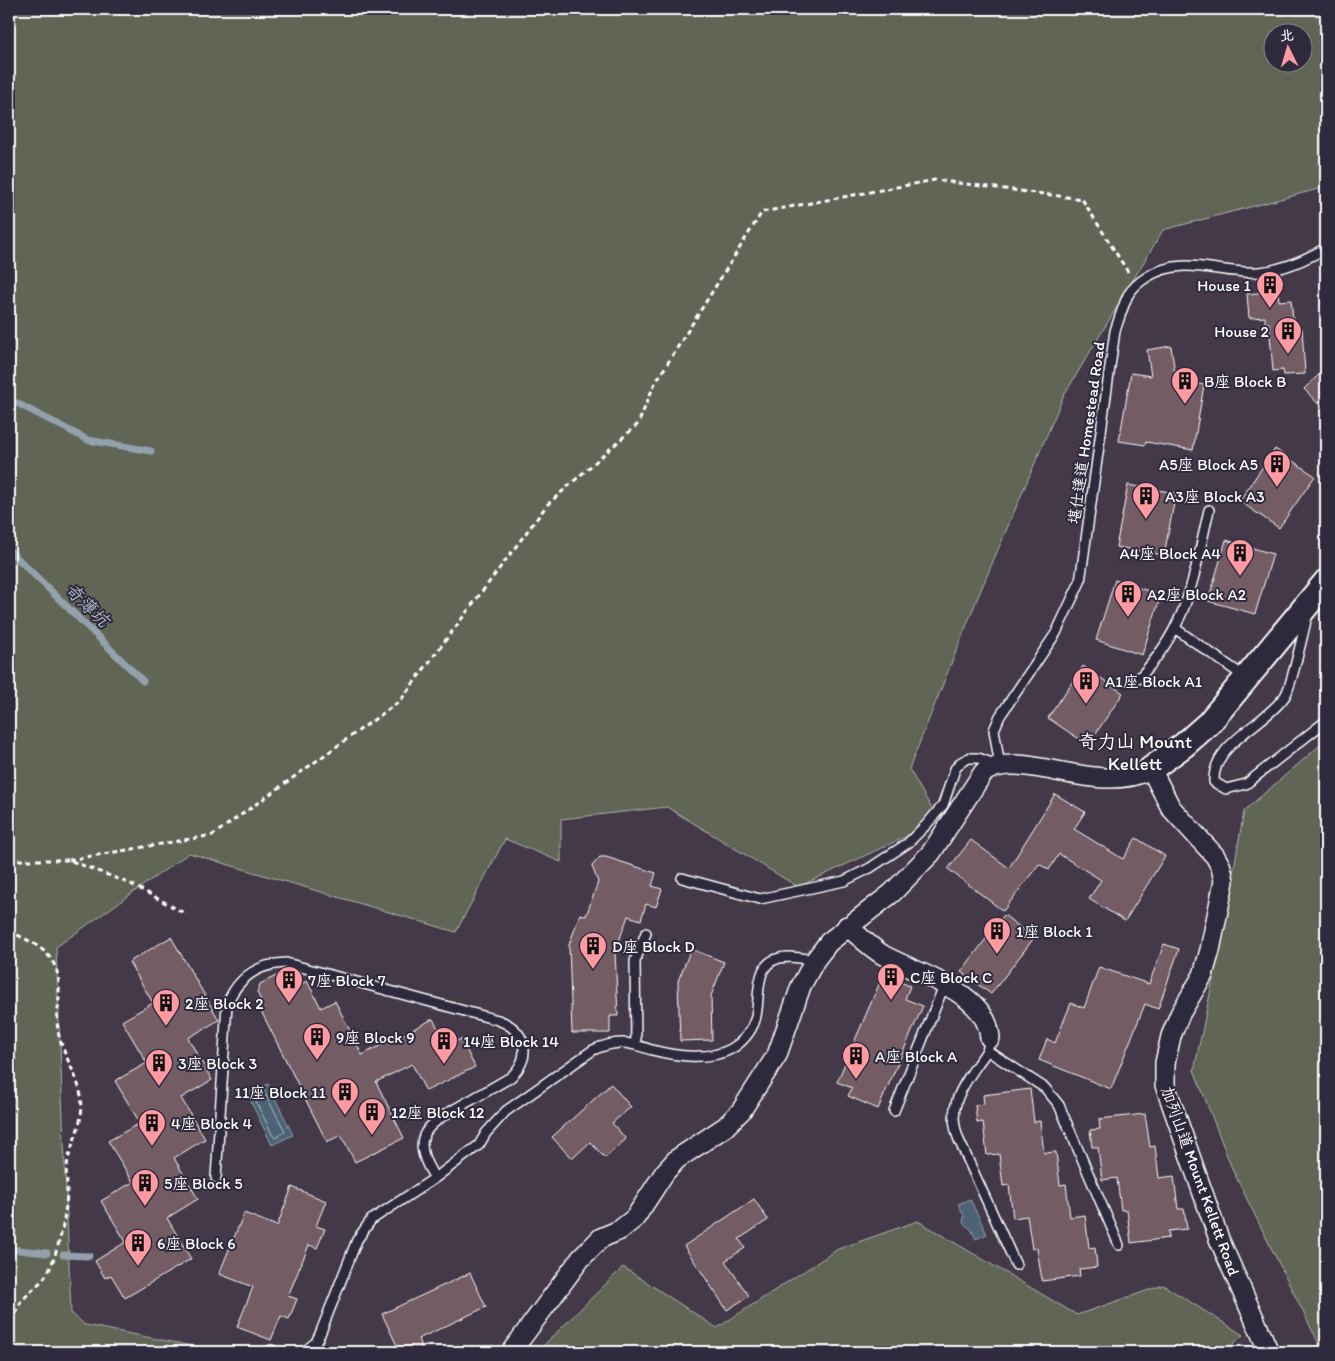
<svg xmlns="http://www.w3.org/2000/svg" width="1335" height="1361" viewBox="0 0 1335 1361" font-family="Itim,'LXGW WenKai TC',sans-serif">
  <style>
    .green { fill: #616557; stroke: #b0b2ab; fill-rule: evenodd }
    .water { fill: #4b6375; stroke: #93a1ac }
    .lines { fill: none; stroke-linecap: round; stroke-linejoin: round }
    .shore { stroke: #b7c1c8; stroke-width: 1 }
    .stream { stroke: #93a1ac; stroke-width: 7 }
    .building { fill: #735b64; stroke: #fff }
    .service-casing { stroke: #fff; stroke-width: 12 }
    .minor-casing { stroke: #fff; stroke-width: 22 }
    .tertiary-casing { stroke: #fff; stroke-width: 28 }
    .path { stroke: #fff; stroke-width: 3; stroke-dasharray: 5 4; stroke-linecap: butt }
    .service { stroke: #2f2a3d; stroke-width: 9 }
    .minor { stroke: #2f2a3d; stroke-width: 19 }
    .tertiary { stroke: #2f2a3d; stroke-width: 24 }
    .labels { text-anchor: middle; stroke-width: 4; stroke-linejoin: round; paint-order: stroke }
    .poi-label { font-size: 16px; fill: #fff; stroke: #2f2a3d; text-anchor: start }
    .street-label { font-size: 16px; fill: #fff; stroke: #2f2a3d }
    .water-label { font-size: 18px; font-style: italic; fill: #aeb9c1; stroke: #2f2a3d }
    .quarter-label { font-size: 19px; fill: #fff; stroke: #2f2a3d }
  </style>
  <rect width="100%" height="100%" fill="#433949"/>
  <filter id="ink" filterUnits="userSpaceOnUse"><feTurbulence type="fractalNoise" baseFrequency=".02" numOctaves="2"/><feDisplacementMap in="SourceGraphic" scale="10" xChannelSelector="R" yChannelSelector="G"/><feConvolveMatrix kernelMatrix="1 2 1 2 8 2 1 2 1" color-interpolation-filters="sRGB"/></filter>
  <g filter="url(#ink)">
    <path class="green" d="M9,9H1326V187L1163,230L1063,397L977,599L909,769L939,821L798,887L667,807L561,819V862L505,839L456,932L189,853L56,947L71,1313L85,1325L223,1352H9ZM1272,32H1302V62H1272Z
      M1326,740V929L1321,944L1326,946V1352H1323L1233,1171L1194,1070L1222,936L1244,811Z
      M918,1221L1077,1315L1163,1285L1243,1335L1224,1352H537L623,1267L717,1328L838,1249Z"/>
    <path class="water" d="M268,1084L293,1135L272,1145L247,1094Z
      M970,1199L987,1234L976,1239L971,1229L963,1223L964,1216L958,1204Z"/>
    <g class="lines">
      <path class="shore" d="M264,1092L285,1131L276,1138L273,1136L254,1098Z"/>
      <path class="stream" d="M9,399L88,440L151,451
        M9,550L143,681
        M9,1249L47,1253
        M63,1255L89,1256"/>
    </g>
    <path class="building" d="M1278,291L1279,301L1291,300L1294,329L1302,328L1305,374L1284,375L1283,370L1273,371L1269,323H1265V317L1249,318L1247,294Z
      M1171,346L1176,380L1204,385L1193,450L1146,442L1145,445L1119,441L1131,373L1151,376L1147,350Z
      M1326,368V412L1304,389Z
      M1275,449L1315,476L1279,528L1239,501Z
      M1128,485L1176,493L1164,555L1116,547Z
      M1226,540L1273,554L1255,614L1208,601Z
      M1115,580L1161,595L1142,655L1096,640Z
      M1083,666L1123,693L1088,745L1048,718Z
      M1055,794L1085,812L1074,829L1123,859L1136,838L1165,856L1125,921L1089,899L1101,880L1059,854L1049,870L1039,864L1003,911L948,869L971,840L1009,868Z
      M600,857H606L656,873L652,886L662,889L656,907L646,904L641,920L628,916L615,952L618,1016H610V1033H572L569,945L580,914L586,916L598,882L592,866Z
      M1004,915L1034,938L991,994L961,972Z
      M171,937L219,1020L188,1038L212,1080L181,1098L205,1139L174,1158L198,1199L167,1218L191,1259L125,1298L111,1275L105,1278L95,1261L126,1242L101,1201L133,1182L108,1141L140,1123L115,1081L147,1063L122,1021L153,1003L129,962Z
      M1164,944L1179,949L1158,1009L1145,1004L1111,1089L1039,1060L1047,1039L1055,1043L1071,1003L1084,1008L1099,967L1149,984Z
      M691,949L724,962L711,996L712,1040L680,1041L678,981Z
      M280,974L288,990L307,981L321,1008L335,1001L362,1055L433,1019L447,1046L461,1039L475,1067L426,1091L412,1064L376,1082L404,1138L355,1162L341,1135L327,1142L258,1005L262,1003L257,992L260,984Z
      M883,975L910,986L905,999L923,1006L878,1109L848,1096L852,1088L837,1082Z
      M611,1084L631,1107L612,1123L626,1139L605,1158L590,1142L572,1159L552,1137Z
      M1030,1089L1034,1122L1040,1121L1044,1153L1056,1152L1060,1185L1066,1184L1070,1217L1085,1215L1089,1248L1095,1247L1097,1267L1079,1269L1080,1276L1042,1281L1037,1248L1032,1249L1027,1216L1013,1218L1009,1185L1003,1186L999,1154L987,1155L983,1122L977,1123L975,1105L984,1104L983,1095Z
      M1145,1114L1150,1147L1155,1146L1159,1178L1174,1176L1178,1209H1184L1187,1229L1168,1231L1169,1238L1131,1243L1127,1210H1121L1117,1178L1102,1180L1098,1147H1092L1090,1130L1100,1129L1099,1119Z
      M292,1187L326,1201L316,1226L325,1229L317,1248L309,1245L288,1296L297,1299L289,1319L281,1316L271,1340L237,1327L253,1287L219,1274L244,1213L277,1226Z
      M754,1199L768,1220L739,1239L745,1248L725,1261L749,1296L727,1310L684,1246Z
      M470,1273L486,1307L418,1339L424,1352H400L382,1314Z"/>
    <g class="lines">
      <defs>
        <path id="service" d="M1307,617C1303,632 1292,686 1285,696C1265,725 1212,743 1214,782L1226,789L1246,784L1326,721
          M1176,629L1245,677
          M1138,679C1189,626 1193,578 1209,510
          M1000,766L994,730L1000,716L1056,633L1080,582L1115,331C1119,319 1123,306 1128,295C1133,287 1139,282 1147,277C1183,254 1220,275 1259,272C1283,270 1305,260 1326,248
          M682,878L760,899L844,881L870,868L908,843L927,824L943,805L955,769L961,762L969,758H978L997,765
          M990,1038C990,1048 985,1054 979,1062C961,1088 946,1108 959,1140L1016,1265
          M636,1044L635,961L646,933
          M988,1051L1045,1088L1059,1105L1119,1245
          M894,1111L945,983
          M216,1178L227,1004C238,977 258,964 286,963L498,1020C526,1030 533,1056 511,1077C494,1087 477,1097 460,1106C424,1126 409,1139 435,1178
          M271,1350L277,1352
          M304,1352L316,1342L320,1334L357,1240L371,1220L435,1178L479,1145L486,1133L506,1111L593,1050C602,1046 612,1043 622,1043C633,1043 642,1047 652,1050C675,1056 709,1061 731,1049C742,1043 751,1032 755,1020C762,998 750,958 788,957C797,957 806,959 815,960"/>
        <path id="minor" d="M847,926C859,936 870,947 883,955C915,973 988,992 990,1038
          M511,1352L581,1258L601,1238L620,1230L635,1218L665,1172L677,1159L725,1127L741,1111L777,1055L801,986L815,960L829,942L892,893L931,853L983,773C1020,746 1097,798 1151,769L1171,808L1215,856L1221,867L1224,881L1210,950L1203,975L1180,1014L1171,1036L1165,1063V1085L1219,1239L1269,1352"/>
        <path id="tertiary" d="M1151,769L1184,745L1209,723L1326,582"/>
      </defs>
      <use href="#service" class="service-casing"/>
      <use href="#minor" class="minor-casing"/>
      <use href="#tertiary" class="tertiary-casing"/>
      <path class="path" d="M9,860H69L131,884L186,914
        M69,860L213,835L400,701L547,505L638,424L654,385L762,212L935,180L1082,199L1128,272
        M9,931C39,945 61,955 59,993C59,1006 56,1019 58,1031C62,1054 77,1073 81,1096C85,1124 71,1140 67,1166C65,1175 68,1183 67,1192C66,1217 60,1243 51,1266C44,1284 26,1292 18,1307C11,1320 12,1338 11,1352"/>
      <use href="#service" class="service"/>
      <use href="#minor" class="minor"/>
      <use href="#tertiary" class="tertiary"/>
    </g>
  </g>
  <defs>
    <symbol id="building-pin" viewBox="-11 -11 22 30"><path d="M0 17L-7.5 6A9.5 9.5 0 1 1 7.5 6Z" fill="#ff9aa2" stroke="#2f2a3d"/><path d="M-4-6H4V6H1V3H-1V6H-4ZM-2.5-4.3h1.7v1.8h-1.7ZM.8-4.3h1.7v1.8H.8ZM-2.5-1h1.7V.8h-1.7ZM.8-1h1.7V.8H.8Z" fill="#111"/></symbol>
  </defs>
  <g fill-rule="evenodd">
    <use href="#building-pin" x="1254" y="269" width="32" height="43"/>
    <use href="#building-pin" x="1272" y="315" width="32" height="43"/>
    <use href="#building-pin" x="1169" y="365" width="32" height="43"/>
    <use href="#building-pin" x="1261" y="448" width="32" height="43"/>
    <use href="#building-pin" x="1130" y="480" width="32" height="43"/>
    <use href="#building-pin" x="1224" y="537" width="32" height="43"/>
    <use href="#building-pin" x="1112" y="578" width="32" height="43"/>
    <use href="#building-pin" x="1070" y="665" width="32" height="43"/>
    <use href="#building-pin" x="981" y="915" width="32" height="43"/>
    <use href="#building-pin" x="577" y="930" width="32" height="43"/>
    <use href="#building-pin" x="875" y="961" width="32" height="43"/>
    <use href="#building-pin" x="273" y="964" width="32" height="43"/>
    <use href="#building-pin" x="150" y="987" width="32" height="43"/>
    <use href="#building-pin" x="301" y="1021" width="32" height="43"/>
    <use href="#building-pin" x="428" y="1025" width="32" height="43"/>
    <use href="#building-pin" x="840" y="1040" width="32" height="43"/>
    <use href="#building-pin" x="143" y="1047" width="32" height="43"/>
    <use href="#building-pin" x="329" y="1076" width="32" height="43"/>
    <use href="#building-pin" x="356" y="1096" width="32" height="43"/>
    <use href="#building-pin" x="136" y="1107" width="32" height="43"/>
    <use href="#building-pin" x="129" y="1167" width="32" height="43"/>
    <use href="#building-pin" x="122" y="1227" width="32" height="43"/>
  </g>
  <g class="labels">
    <g class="poi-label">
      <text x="1251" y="291" text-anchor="end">House 1</text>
      <text x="1269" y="337" text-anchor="end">House 2</text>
      <text x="1204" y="387">B座 Block B</text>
      <text x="1258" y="470" text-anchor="end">A5座 Block A5</text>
      <text x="1165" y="502">A3座 Block A3</text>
      <text x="1221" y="559" text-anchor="end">A4座 Block A4</text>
      <text x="1147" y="600">A2座 Block A2</text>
      <text x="1105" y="687">A1座 Block A1</text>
      <text x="1016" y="937">1座 Block 1</text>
      <text x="612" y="952">D座 Block D</text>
      <text x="910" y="983">C座 Block C</text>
      <text x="308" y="986">7座 Block 7</text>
      <text x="185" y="1009">2座 Block 2</text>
      <text x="336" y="1043">9座 Block 9</text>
      <text x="463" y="1047">14座 Block 14</text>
      <text x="875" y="1062">A座 Block A</text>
      <text x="178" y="1069">3座 Block 3</text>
      <text x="326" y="1098" text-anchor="end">11座 Block 11</text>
      <text x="391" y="1118">12座 Block 12</text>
      <text x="171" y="1129">4座 Block 4</text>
      <text x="164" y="1189">5座 Block 5</text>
      <text x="157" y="1249">6座 Block 6</text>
    </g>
    <g class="street-label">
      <text transform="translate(1086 433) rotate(-82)" y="6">堪仕達道 Homestead Road</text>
      <text transform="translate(1201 1181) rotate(70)" y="6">加列山道 Mount Kellett Road</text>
    </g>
    <g class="water-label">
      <text transform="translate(87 605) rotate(44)" y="6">奇薄坑</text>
    </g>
    <g class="quarter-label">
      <text x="1135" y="748">奇力山 Mount<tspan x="1135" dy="22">Kellett</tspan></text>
    </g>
  </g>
  <rect width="1335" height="1361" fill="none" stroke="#2f2a3d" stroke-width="30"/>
  <rect x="15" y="15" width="1305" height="1331" fill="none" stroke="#fff" stroke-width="2" filter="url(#ink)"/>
  <g transform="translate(1288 48) rotate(355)"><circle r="24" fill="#2f2a3d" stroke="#827f8b"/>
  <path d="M0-4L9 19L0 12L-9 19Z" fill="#ff9aa2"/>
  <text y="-8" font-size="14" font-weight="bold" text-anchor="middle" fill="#ffffff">北</text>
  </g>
</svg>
